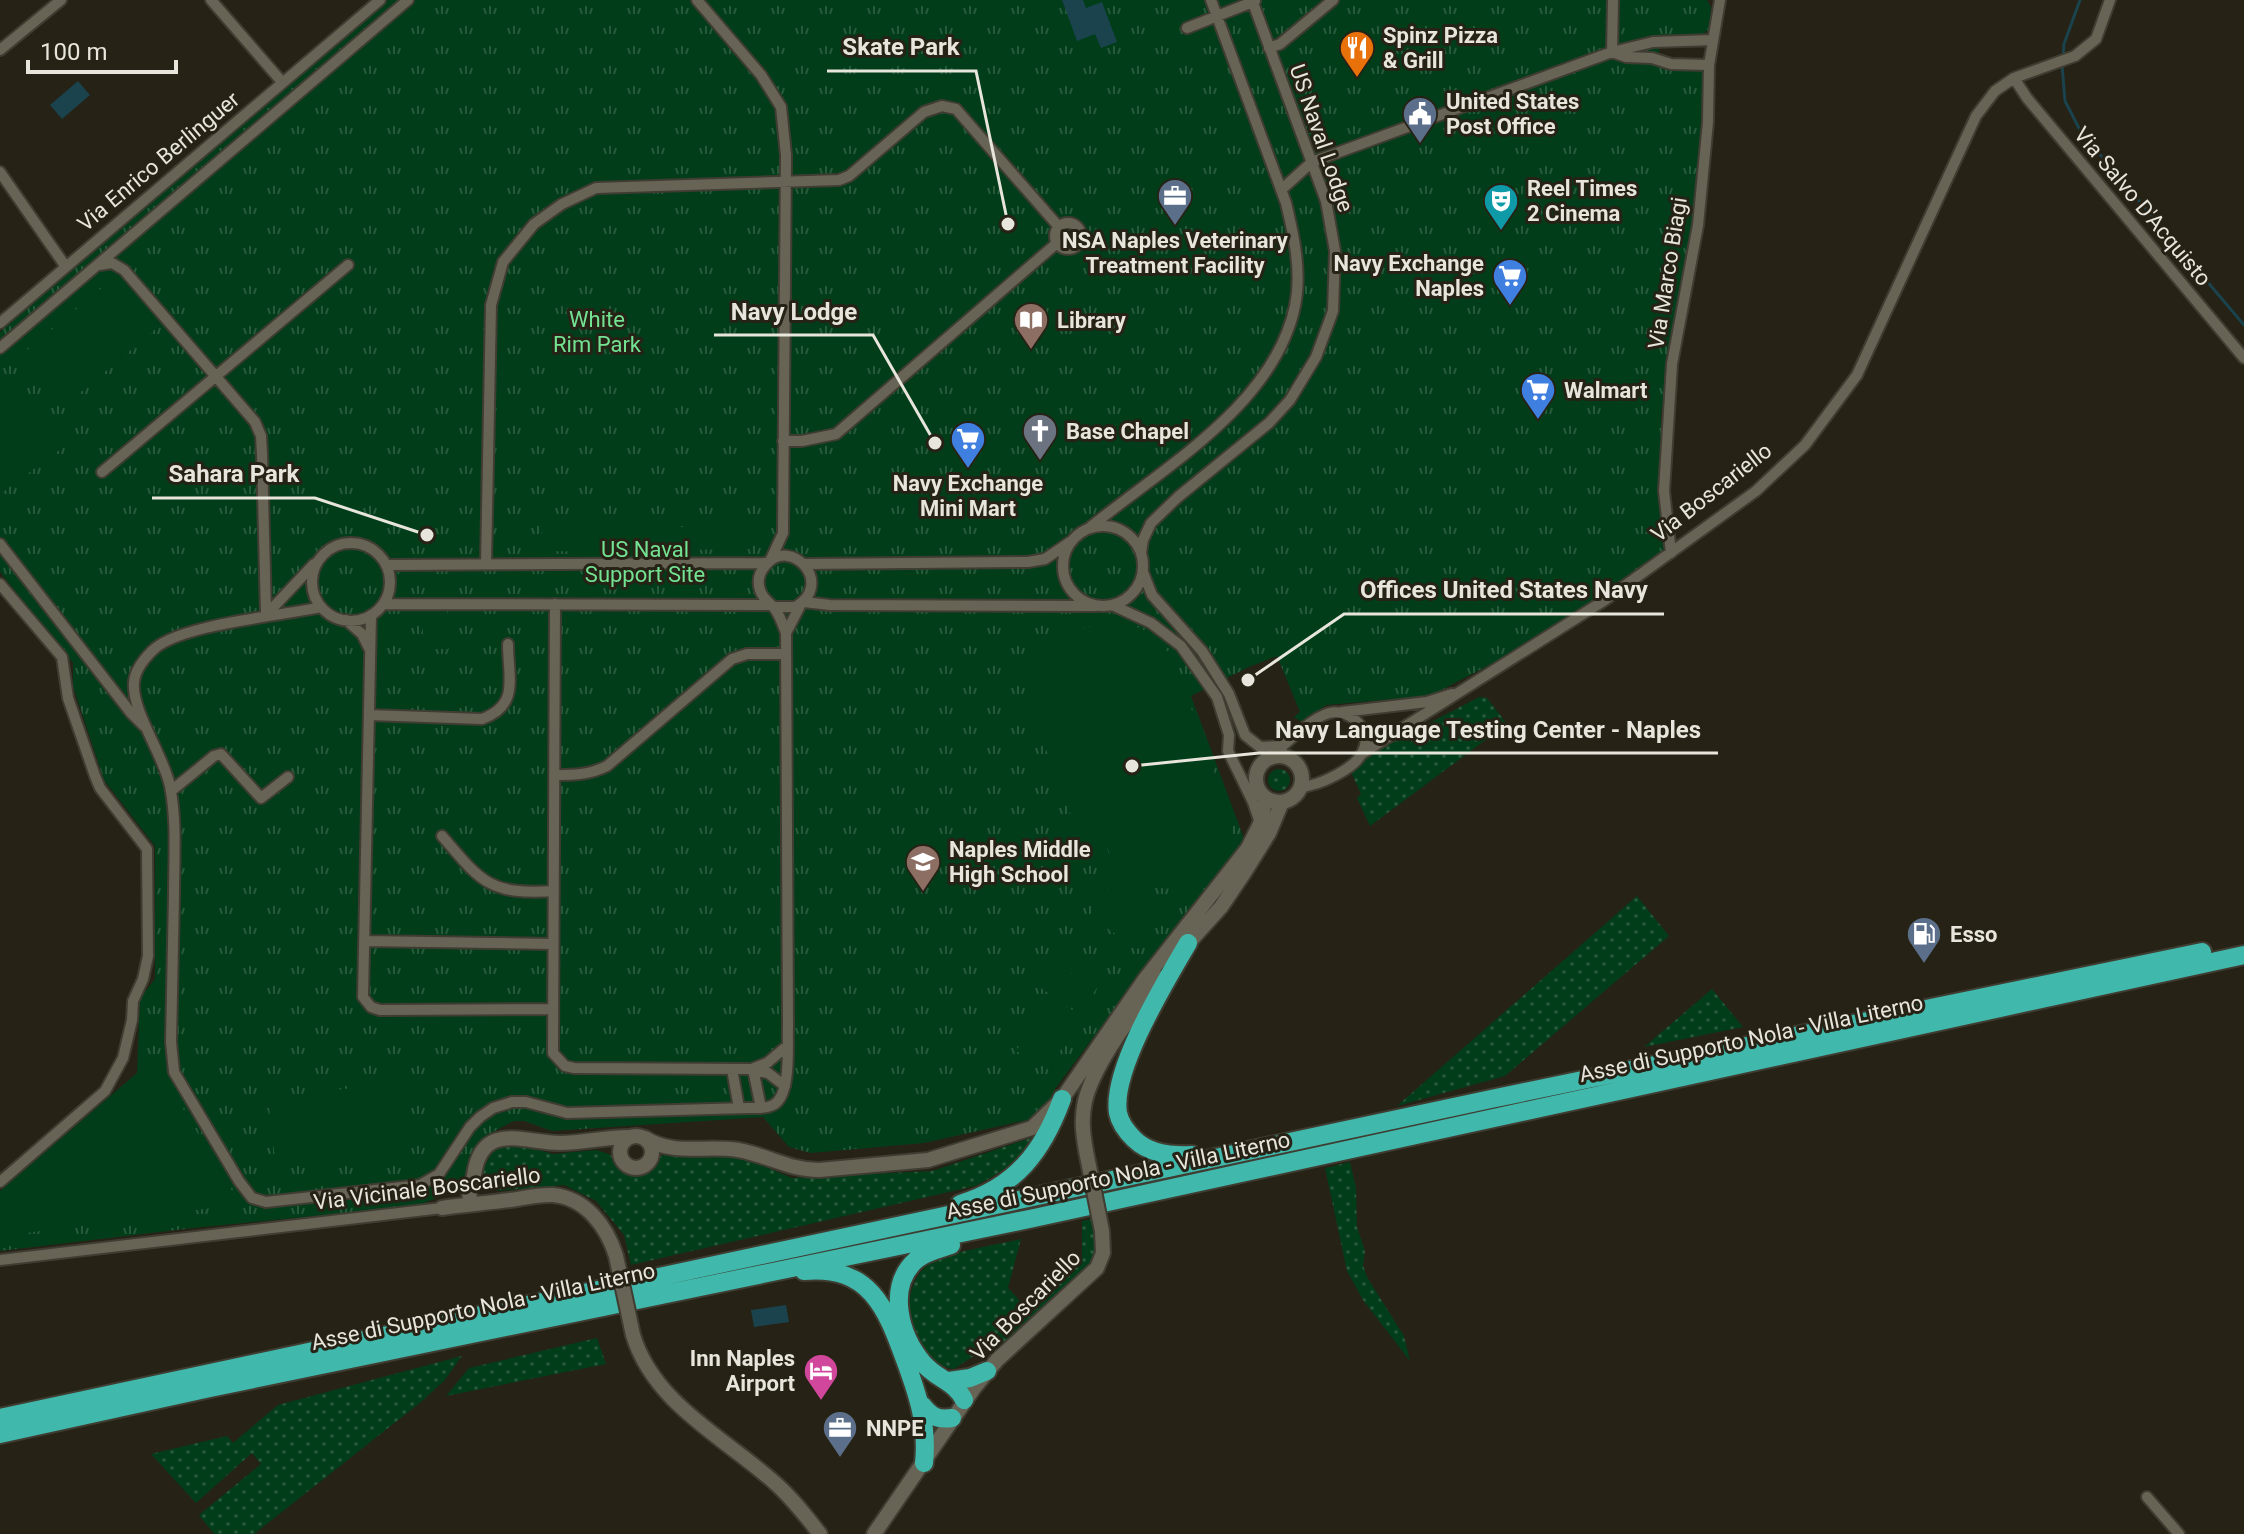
<svg xmlns="http://www.w3.org/2000/svg" width="2244" height="1534" viewBox="0 0 2244 1534" font-family="Roboto,sans-serif">
  <style>
    .grass { fill: url(#grass-dots) }
    .park { fill: url(#park-tufts) }
    .pitch { fill: #023d1a }
    .water { fill: #1a434e }
    .lines { fill: none; stroke-linecap: round; stroke-linejoin: round }
    .stream { stroke: #1a434e; stroke-width: 3 }
    .street-casing { stroke: #3f3c32; stroke-width: 14 }
    .secondary-casing { stroke: #3f3c32; stroke-width: 18 }
    .highway-casing { stroke: #3f3c32; stroke-width: 22 }
    .street { stroke: #686455; stroke-width: 10 }
    .secondary { stroke: #686455; stroke-width: 14 }
    .highway { stroke: #40b8ab; stroke-width: 18 }
    .secondary-bridge-casing { stroke: #3f3c32; stroke-width: 18; stroke-linecap: butt }
    .secondary-bridge { stroke: #686455; stroke-width: 14 }
    .labels { text-anchor: middle; stroke-width: 6; stroke-linejoin: round; paint-order: stroke }
    .poi-label { font-size: 22px; font-weight: bold; fill: #e8e5dd; stroke: #262215; text-anchor: start }
    .street-label { font-size: 22px; fill: #e8e5dd; stroke: #262215 }
    .park-label { font-size: 22px; fill: #73e292; stroke: #262215 }
    .leader { fill: none; stroke: #e8e5dd; stroke-width: 3 }
    .callout-dot { fill: #e8e5dd; stroke: #262215; stroke-width: 3 }
    .callout-label { font-size: 24px; text-anchor: middle; font-weight: bold; fill: #e8e5dd; stroke: #262215; stroke-width: 6; stroke-linejoin: round; paint-order: stroke }
  </style>
  <defs>
    <pattern id="grass-dots" width="8" height="8" patternUnits="userSpaceOnUse" patternTransform="scale(2)"><rect width="8" height="8" fill="#023d1a"/><path d="M2 2h.1M6 6h.1" fill="none" stroke="#27593b" stroke-width="1.8" stroke-linecap="round"/></pattern>
    <pattern id="park-tufts" width="24" height="20" patternUnits="userSpaceOnUse" patternTransform="scale(2)"><rect width="24" height="20" fill="#023d1a"/><path d="M3 7l-1-3M5 7V3M7 7l1-3M15 17l-1-3M17 17v-4M19 17l1-3" fill="none" stroke="#27593b"/></pattern>
  </defs>
  <rect width="100%" height="100%" fill="#262215"/>
  <path class="grass" d="M1479,697L1487,698L1507,724L1370,826L1357,798L1361,794L1350,770L1374,752Z
    M1268 780a11 11 0 1 1 22 0a11 11 0 1 1-22 0Z
    M1637,896L1669,936L1505,1076L1397,1106Z
    M1712,989L1743,1027L1644,1047Z
    M1049,1122C1024,1154 1012,1168 975,1186L631,1265L624,1235L596,1201L564,1185L498,1191L482,1171L493,1151L503,1145L517,1144L553,1154L596,1150L609,1154L630,1172L641,1170L644,1173L652,1168L657,1158L664,1155L717,1154L744,1158L792,1178L932,1171L1034,1137Z
    M1350,1162L1356,1188L1357,1227L1365,1251L1363,1265L1367,1277L1404,1336L1410,1361L1363,1300L1347,1271L1325,1168Z
    M1092,1219C1095,1232 1100,1249 1094,1262C1084,1283 1013,1337 992,1355L986,1348L954,1369C907,1362 893,1289 931,1262C941,1254 1004,1243 1021,1239L1008,1288L1031,1313L1082,1261V1221Z
    M597,1338L606,1364L446,1396L469,1368Z
    M462,1356L444,1381L421,1402L254,1534H214L199,1515L261,1464L252,1453L196,1503L151,1454L227,1436L233,1443L278,1405Z"/>
  <path class="park" d="M388,0H1707L1711,7L1710,32L1705,31L1704,41L1659,43V62L1705,63L1693,236L1673,336L1661,414V525L1666,550L1535,641L1430,696L1326,705L1302,722L1294,717L1300,712L1277,656L1249,667L1191,696L1245,841L1148,964L1055,1089L1041,1117L924,1143L811,1153L789,1147L763,1117L552,1131L524,1121H514L489,1134L480,1143L466,1176L448,1193L417,1206L193,1228L0,1251V1191L137,1073L140,998L155,979V846L104,780L73,686V663L0,572V332Z"/>
  <path class="pitch" d="M117,275L159,326L69,402L26,351Z
    M10,377L62,448L0,494V385Z
    M542,525L643,526V552L541,551Z
    M701,525H753V549L652,550V527H701Z
    M423,610H447L448,649H423Z
    M1106,621C1141,624 1152,631 1173,658L1232,821C1231,829 1232,839 1229,846C1214,881 1174,899 1141,882C1132,877 1121,872 1115,864C1109,856 1106,843 1103,835L1081,843L1032,711L1025,681L1033,656L1079,630Z
    M1067,827L1083,868L1059,878L1043,836Z
    M1118,873L1167,906L1138,949L1089,916Z
    M1054,950L1077,963L1057,998L1034,984Z
    M1079,964L1103,977L1082,1013L1059,999Z
    M1048,996L1081,1015L1049,1070L1016,1051Z
    M151,1082L170,1087L240,1204L3,1236L0,1232V1211Z
    M403,1082L411,1153L276,1168L268,1098Z"/>
  <path class="water" d="M1062,0H1083L1086,8L1102,2L1117,42L1101,48L1095,34L1077,41Z
    M78,81L90,95L62,119L50,105Z
    M786,1305L789,1322L754,1327L751,1310Z"/>
  <g class="lines">
    <path class="stream" d="M2063,57L2064,44L2080,0
      M2062,65L2065,101L2081,132L2244,325"/>
    <defs>
      <path id="street" d="M211,0L282,82
        M697,0L761,75L781,107L786,155L783,533L770,561
        M1187,28L1255,1
        M1269,48L1280,44L1333,0
        M0,50L61,0
        M1612,52L1653,42L1713,40
        M1612,52L1626,57L1652,58L1671,64L1709,65
        M2014,78L2027,98L2244,358
        M0,172L66,267
        M1281,190L1312,162L1612,52L1613,0
        M1055 236a13 13 0 1 1 26 0a13 13 0 1 1-26 0Z
        M99,265L112,263L124,270L255,422L261,436L262,454L266,615
        M0,323L380,0
        M0,348L408,0
        M783,441H802L836,434L1057,243
        M102,472L348,265
        M1063 566a40 40 0 1 1 80 0a40 40 0 1 1-80 0Z
        M1088,529C1162,468 1274,406 1295,306C1302,272 1294,236 1286,203L1211,0
        M312 582a39 39 0 1 1 78 0a39 39 0 1 1-78 0Z
        M0,544L131,713L144,726
        M1141,553L1143,540L1151,523L1178,497L1269,423L1290,400L1316,357L1333,311L1335,251L1326,201L1252,0
        M1671,553L1664,491L1672,364L1698,225L1708,122L1709,65L1720,0
        M486,564L491,305L503,262L534,224L562,204L596,188L839,180L849,176L924,112L942,106L956,109L1059,227
        M804,564L1028,562L1045,559L1073,540
        M386,565L767,563
        M1143,572L1152,595L1202,651L1229,694L1245,735L1260,747L1283,746
        M0,584L62,657L68,698L95,776L100,788L147,849L148,956L143,979L133,1001L132,1020L123,1058L105,1091L0,1182
        M804,602L830,605L1096,606
        M383,604L771,605
        M555,604L553,1053L565,1066L574,1068L748,1069L768,1073L785,1086
        M1112,605L1151,623L1181,646L1217,697L1229,735L1228,751L1253,802L1260,823
        M321,607C283,616 178,624 152,651C144,659 135,671 134,682C131,710 164,756 170,786C177,822 174,858 174,895C173,944 172,993 171,1042L174,1072L239,1181L252,1198L266,1202L420,1185L439,1174L470,1127L480,1117L493,1108L512,1102H526L567,1113L748,1108C756,1108 766,1109 773,1105C792,1095 787,1045 788,1026L786,633C783,625 780,616 775,609C770,602 763,600 760,590C757,581 759,573 765,566C790,534 836,584 795,607H774
        M266,615L314,564
        M371,615L363,997L371,1007L380,1010L553,1009
        M346,620L362,634L369,648
        M786,633L801,604
        M1342,712L1427,702L1452,694
        M369,715L482,719C520,705 508,678 508,644
        M1363,753L1605,600L1756,491L1805,445L1857,375L1976,116L1995,91L2014,78L2075,56L2096,39L2110,0
        M1269,758C1283,746 1311,718 1329,713C1350,708 1373,730 1363,751C1356,769 1318,786 1300,787
        M554,775C574,775 589,775 607,766L732,659L747,654H786
        M171,791L214,756L221,754L261,798L288,777
        M442,836C482,883 490,895 554,891
        M365,941L553,944
        M754,1068L767,1063L787,1046
        M732,1069L739,1108
        M753,1069L761,1108
        M0,1260L442,1208
        M2147,1497L2179,1534"/>
      <path id="secondary" d="M1256 779a23 23 0 1 1 46 0a23 23 0 1 1-46 0Z
        M1183,949L1221,907L1244,873L1269,833L1282,802
        M620 1152a16 16 0 1 1 32 0a16 16 0 1 1-32 0Z
        M645,1138C673,1156 707,1145 738,1150C767,1155 789,1170 819,1170L928,1160L1032,1128L1062,1099L1145,979L1248,848L1260,824L1266,798
        M1086,1151C1083,1134 1081,1119 1085,1101C1094,1063 1136,1009 1160,978
        M473,1204C465,1194 472,1186 474,1175C482,1120 524,1143 560,1143C583,1143 605,1137 629,1137
        M442,1208C464,1205 487,1203 510,1200C524,1198 539,1194 553,1195C586,1198 607,1227 616,1256
        M633,1335C654,1404 724,1437 775,1483C792,1498 806,1516 820,1534
        M874,1534L974,1388L997,1360L1097,1268L1103,1253L1102,1231"/>
      <path id="highway" d="M1188,943C1166,981 1111,1070 1118,1113C1120,1123 1127,1132 1134,1139C1149,1154 1171,1156 1192,1155
        M960,1204C1016,1187 1043,1151 1062,1099
        M951,1245C939,1249 925,1252 916,1260C886,1287 900,1336 923,1363C936,1379 955,1381 964,1400
        M804,1271C870,1265 886,1308 905,1360C918,1395 928,1425 924,1463
        M949,1381L970,1378L987,1371
        M922,1405C931,1416 936,1420 952,1418
        M0,1418L1491,1099L2202,952
        M0,1434L210,1388L1034,1218L2244,955"/>
    </defs>
    <use href="#street" class="street-casing"/>
    <use href="#secondary" class="secondary-casing"/>
    <use href="#highway" class="highway-casing"/>
    <use href="#street" class="street"/>
    <use href="#secondary" class="secondary"/>
    <use href="#highway" class="highway"/>
    <defs>
      <path id="secondary-bridge" d="M1086,1151L1102,1231
        M616,1256L633,1335"/>
    </defs>
    <use href="#secondary-bridge" class="secondary-bridge-casing"/>
    <use href="#secondary-bridge" class="secondary-bridge"/>
  </g>
  <defs>
    <symbol id="restaurant-pin" viewBox="-11 -11 22 30"><path d="M0 17L-7.5 6A9.5 9.5 0 1 1 7.5 6Z" fill="#e8710a" stroke="#262215"/><path d="M-5-6h1v4h1v-4h1v4h1v-4h1v5L-1.5 .5V6h-2V.5L-5-1ZM5-6V6H3V1.5H1.5Q1.5-4 5-6Z" fill="#fff"/></symbol>
    <symbol id="civic-pin" viewBox="-11 -11 22 30"><path d="M0 17L-7.5 6A9.5 9.5 0 1 1 7.5 6Z" fill="#5c6f8a" stroke="#262215"/><path d="M-.6-6.5H3V-4.5H.6V-3L4-1V1h2V6H-6V1h2V-1L-.6-3ZM-1.2 2.5V6h2.4V2.5Z" fill="#fff"/></symbol>
    <symbol id="office-pin" viewBox="-11 -11 22 30"><path d="M0 17L-7.5 6A9.5 9.5 0 1 1 7.5 6Z" fill="#5c6f8a" stroke="#262215"/><path d="M-6-3h4V-5.5h4V-3h4V5H-6ZM-1-4.5V-3h2v-1.5ZM-6 0V1H6V0Z" fill="#fff"/></symbol>
    <symbol id="theatre-pin" viewBox="-11 -11 22 30"><path d="M0 17L-7.5 6A9.5 9.5 0 1 1 7.5 6Z" fill="#0f9aa8" stroke="#262215"/><path d="M-5-5.5Q0-4 5-5.5V0Q5 5 0 6Q-5 5-5 0ZM-3.3-2.5H-1v1.5H-3.3ZM1-2.5H3.3v1.5H1ZM-2.8 1Q0 5.5 2.8 1Z" fill="#fff"/></symbol>
    <symbol id="supermarket-pin" viewBox="-11 -11 22 30"><path d="M0 17L-7.5 6A9.5 9.5 0 1 1 7.5 6Z" fill="#3f7fe0" stroke="#262215"/><path d="M-6-5.5h2.5l.6 2H6L4.5 2H-2.5L-4.4-4H-6ZM-1.5 3.2a1.3 1.3 0 1 0 .1 0ZM3 3.2a1.3 1.3 0 1 0 .1 0Z" fill="#fff"/></symbol>
    <symbol id="library-pin" viewBox="-11 -11 22 30"><path d="M0 17L-7.5 6A9.5 9.5 0 1 1 7.5 6Z" fill="#8d6e63" stroke="#262215"/><path d="M-6-4Q-3-5.5-.7-3.5V5Q-3 3-6 4ZM6-4Q3-5.5 .7-3.5V5Q3 3 6 4Z" fill="#fff"/></symbol>
    <symbol id="church-pin" viewBox="-11 -11 22 30"><path d="M0 17L-7.5 6A9.5 9.5 0 1 1 7.5 6Z" fill="#6b7280" stroke="#262215"/><path d="M-1.2-6h2.4v3.5h3.3v2.4h-3.3V6h-2.4V-.1h-3.3v-2.4h3.3Z" fill="#fff"/></symbol>
    <symbol id="school-pin" viewBox="-11 -11 22 30"><path d="M0 17L-7.5 6A9.5 9.5 0 1 1 7.5 6Z" fill="#8d6e63" stroke="#262215"/><path d="M0-5L7-2L0 1L-7-2ZM-4 1L0 2.5L4 1V4Q0 6-4 4Z" fill="#fff"/></symbol>
    <symbol id="fuel-pin" viewBox="-11 -11 22 30"><path d="M0 17L-7.5 6A9.5 9.5 0 1 1 7.5 6Z" fill="#5c6f8a" stroke="#262215"/><path d="M-5.5-6h7V0h2V4h1.3V-2.5L3-4.5l.8-.8L6-3V5H2.5V1h-1V6h-7ZM-4.2-4.7v3.2H.2V-4.7Z" fill="#fff"/></symbol>
    <symbol id="hotel-pin" viewBox="-11 -11 22 30"><path d="M0 17L-7.5 6A9.5 9.5 0 1 1 7.5 6Z" fill="#d1479c" stroke="#262215"/><path d="M-6-4.5h1.5V1H6V5H4.5V3h-9V5H-6ZM-4 0a1.8 1.8 0 1 1 3.6 0ZM.5 0V-2.5h3Q6-2.5 6 0Z" fill="#fff"/></symbol>
  </defs>
  <g fill-rule="evenodd">
    <use href="#restaurant-pin" x="1337" y="28" width="40" height="54"/>
    <use href="#civic-pin" x="1400" y="94" width="40" height="54"/>
    <use href="#office-pin" x="1155" y="176" width="40" height="54"/>
    <use href="#theatre-pin" x="1481" y="181" width="40" height="54"/>
    <use href="#supermarket-pin" x="1490" y="256" width="40" height="54"/>
    <use href="#library-pin" x="1011" y="300" width="40" height="54"/>
    <use href="#supermarket-pin" x="1518" y="370" width="40" height="54"/>
    <use href="#church-pin" x="1020" y="411" width="40" height="54"/>
    <use href="#supermarket-pin" x="948" y="419" width="40" height="54"/>
    <use href="#school-pin" x="903" y="842" width="40" height="54"/>
    <use href="#fuel-pin" x="1904" y="914" width="40" height="54"/>
    <use href="#hotel-pin" x="801" y="1351" width="40" height="54"/>
    <use href="#office-pin" x="820" y="1408" width="40" height="54"/>
  </g>
  <g class="labels">
    <g class="poi-label">
      <text x="1383" y="43">Spinz Pizza<tspan x="1383" dy="25">&amp; Grill</tspan></text>
      <text x="1446" y="109">United States<tspan x="1446" dy="25">Post Office</tspan></text>
      <text x="1527" y="196">Reel Times<tspan x="1527" dy="25">2 Cinema</tspan></text>
      <text x="1175" y="248" text-anchor="middle">NSA Naples Veterinary<tspan x="1175" dy="25">Treatment Facility</tspan></text>
      <text x="1484" y="271" text-anchor="end">Navy Exchange<tspan x="1484" dy="25">Naples</tspan></text>
      <text x="1057" y="328">Library</text>
      <text x="1564" y="398">Walmart</text>
      <text x="1066" y="439">Base Chapel</text>
      <text x="968" y="491" text-anchor="middle">Navy Exchange<tspan x="968" dy="25">Mini Mart</tspan></text>
      <text x="949" y="857">Naples Middle<tspan x="949" dy="25">High School</tspan></text>
      <text x="1950" y="942">Esso</text>
      <text x="795" y="1366" text-anchor="end">Inn Naples<tspan x="795" dy="25">Airport</tspan></text>
      <text x="866" y="1436">NNPE</text>
    </g>
    <g class="street-label">
      <text transform="translate(1322 138) rotate(71)" y="8">US Naval Lodge</text>
      <text transform="translate(158 161) rotate(-40)" y="8">Via Enrico Berlinguer</text>
      <text transform="translate(2143 206) rotate(50)" y="8">Via Salvo D'Acquisto</text>
      <text transform="translate(1667 273) rotate(-81)" y="8">Via Marco Biagi</text>
      <text transform="translate(1711 492) rotate(-38)" y="8">Via Boscariello</text>
      <text transform="translate(1751 1038) rotate(-12)" y="8">Asse di Supporto Nola - Villa Literno</text>
      <text transform="translate(1118 1175) rotate(-12)" y="8">Asse di Supporto Nola - Villa Literno</text>
      <text transform="translate(427 1188) rotate(-7)" y="8">Via Vicinale Boscariello</text>
      <text transform="translate(1025 1305) rotate(-45)" y="8">Via Boscariello</text>
      <text transform="translate(483 1306) rotate(-12)" y="8">Asse di Supporto Nola - Villa Literno</text>
    </g>
    <g class="park-label">
      <text x="597" y="327">White<tspan x="597" dy="25">Rim Park</tspan></text>
      <text x="645" y="557">US Naval<tspan x="645" dy="25">Support Site</tspan></text>
    </g>
  </g>
  <path class="leader" d="M1008 224L976 71H827M935 443L873 335H714M427 535L315 498H152M1248 680L1344 614H1664M1132 766L1259 753H1718"/>
  <g class="callout-dot">
    <circle cx="1008" cy="224" r="8"/>
    <circle cx="935" cy="443" r="8"/>
    <circle cx="427" cy="535" r="8"/>
    <circle cx="1248" cy="680" r="8"/>
    <circle cx="1132" cy="766" r="8"/>
  </g>
  <g class="callout-label">
    <text x="901" y="55">Skate Park</text>
    <text x="794" y="320">Navy Lodge</text>
    <text x="234" y="482">Sahara Park</text>
    <text x="1504" y="598">Offices United States Navy</text>
    <text x="1488" y="738">Navy Language Testing Center - Naples</text>
  </g>
  <path d="M28 60v12h148v-12" fill="none" stroke="#e8e5dd" stroke-width="4"/>
  <text x="40" y="60" font-size="24" fill="#e8e5dd" stroke="#262215" stroke-width="6" paint-order="stroke">100 m</text>
</svg>
